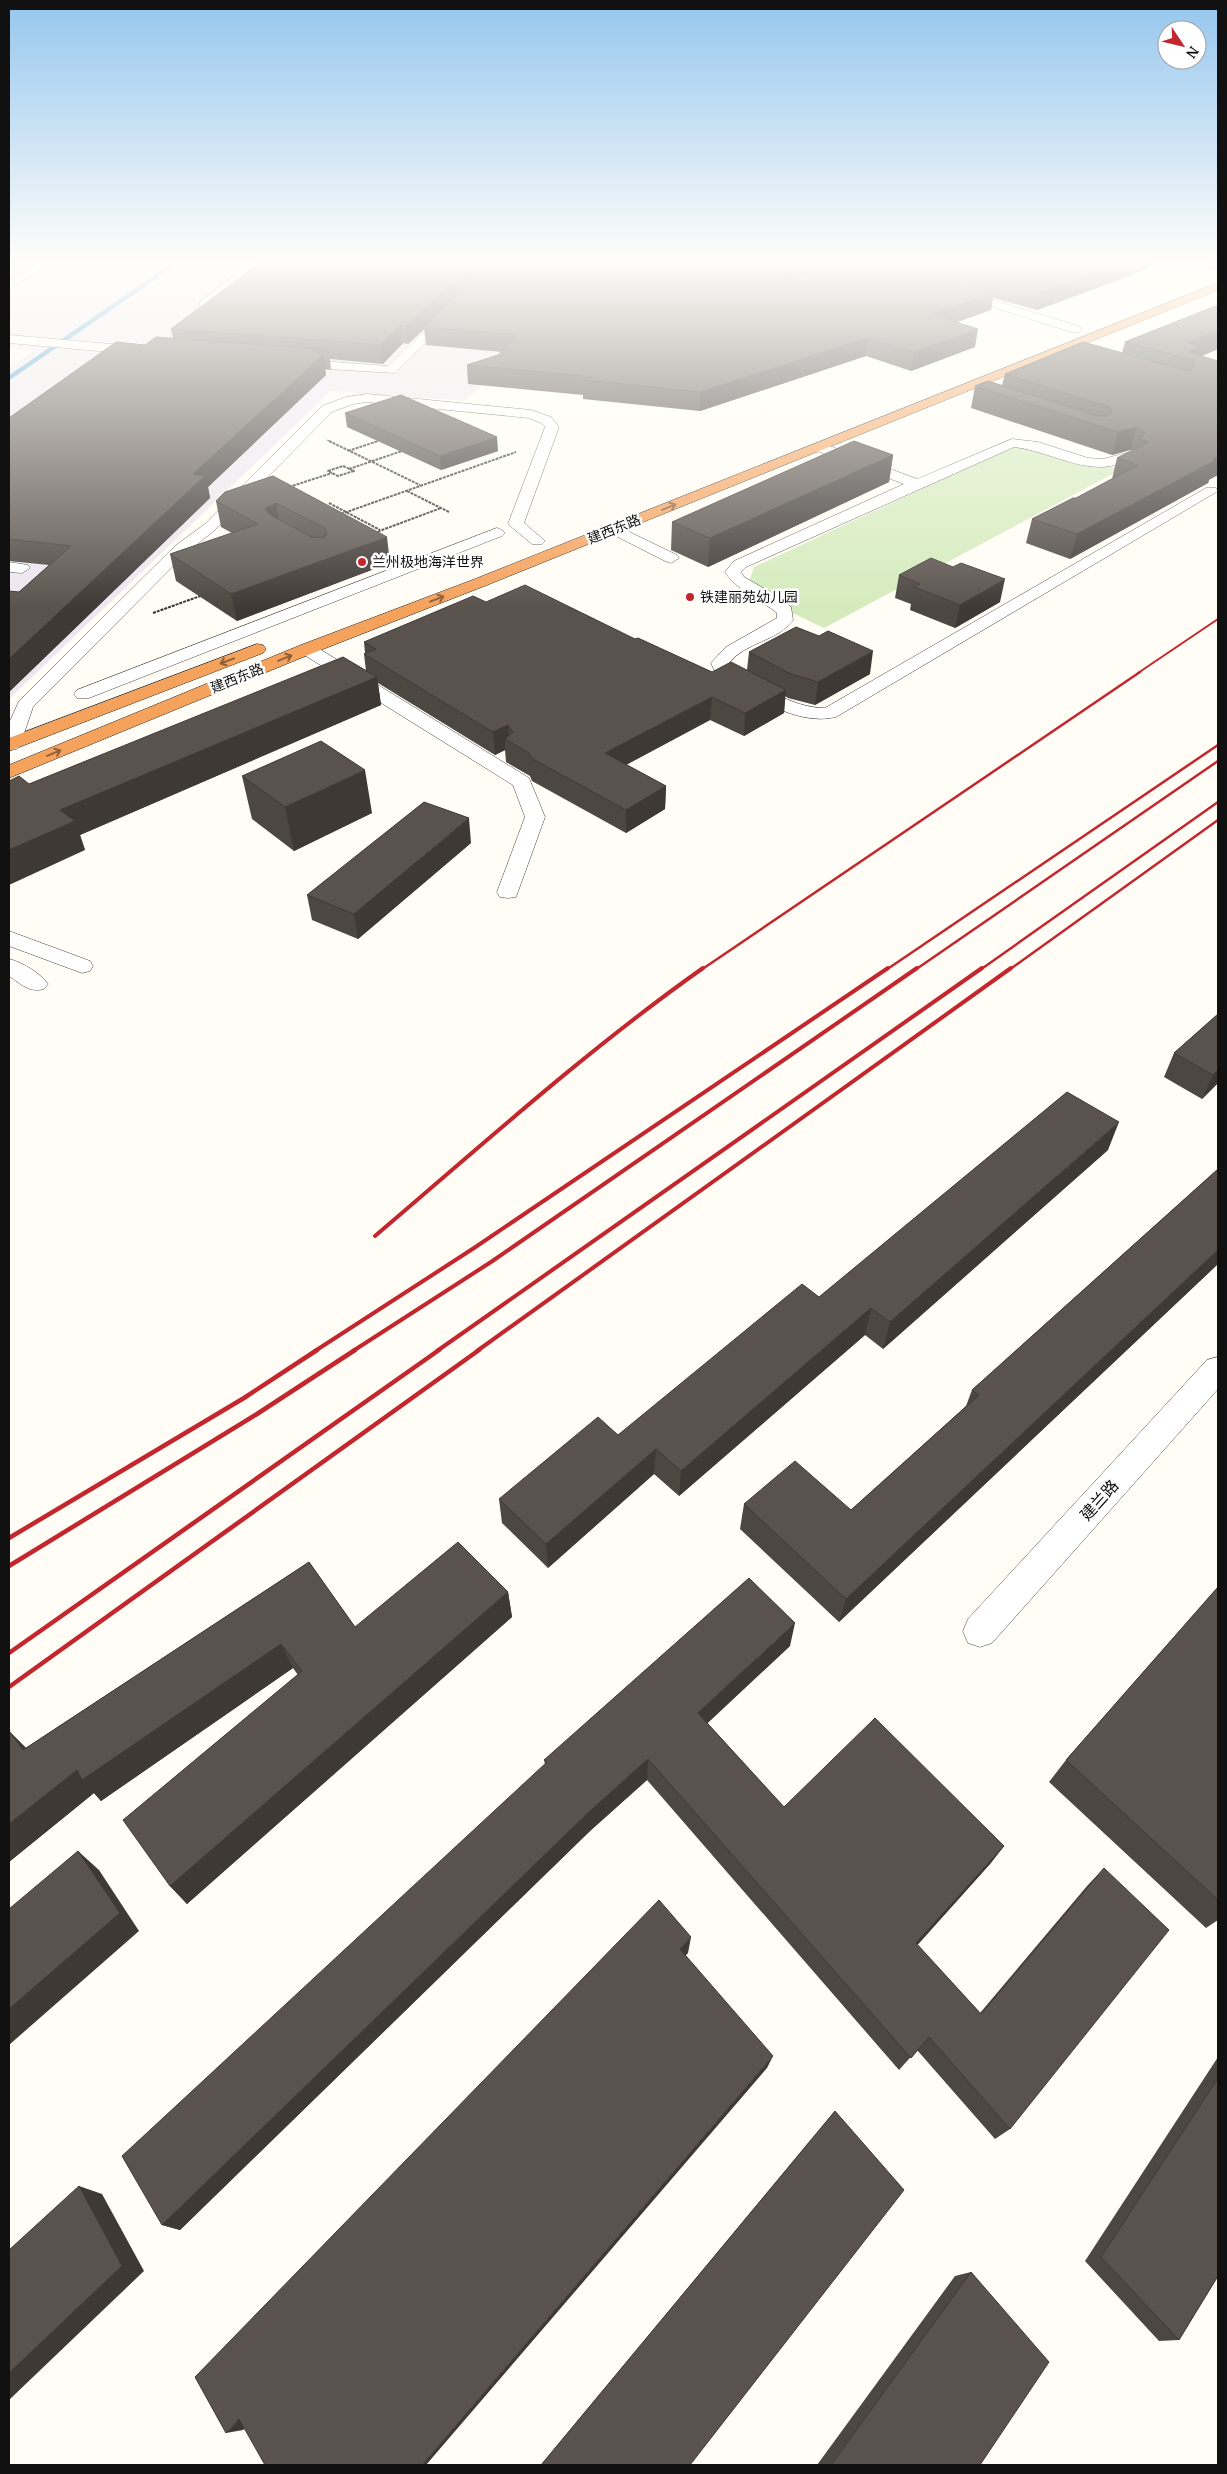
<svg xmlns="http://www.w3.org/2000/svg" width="1227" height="2474" viewBox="0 0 1227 2474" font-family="'PT Serif','Noto Sans SC',serif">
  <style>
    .industrial { fill: #eee6ef }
    .green { fill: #d5ebbd }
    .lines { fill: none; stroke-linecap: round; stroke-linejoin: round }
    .stream { stroke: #3f96cf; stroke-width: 4.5 }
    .minor-casing { stroke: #444; stroke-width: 1 }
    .major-casing { stroke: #222; stroke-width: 1 }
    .highway-casing { stroke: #222; stroke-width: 1 }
    .path-far1 { stroke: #333; stroke-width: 1; stroke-dasharray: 2.5 1; stroke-linecap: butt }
    .path { stroke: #333; stroke-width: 2; stroke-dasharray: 3 1; stroke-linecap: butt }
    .minor { fill: #fff; fill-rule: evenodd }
    .major { fill: #f9d66b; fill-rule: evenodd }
    .highway { fill: #f5a25d; fill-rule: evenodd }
    .rail-far3 { stroke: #c4262e; stroke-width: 2 }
    .rail-far2 { stroke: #c4262e; stroke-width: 2.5 }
    .rail-far1 { stroke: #c4262e; stroke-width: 4 }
    .rail { stroke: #c4262e; stroke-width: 4.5 }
    .wall { fill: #4d4742 }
    .shaded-wall { fill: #3f3936 }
    .building { fill: #5a524d; stroke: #3f3936; fill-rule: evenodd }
    .oneway { stroke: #8e613b }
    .poi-dot { fill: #c4262e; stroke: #fff; stroke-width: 2 }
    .labels { text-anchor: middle; stroke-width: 5; stroke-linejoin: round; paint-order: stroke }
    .far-street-label { font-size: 14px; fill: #111; stroke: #fff }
    .far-poi-label { font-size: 14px; fill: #111; stroke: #fff; text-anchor: start }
    .street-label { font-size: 16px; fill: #111; stroke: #fff }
  </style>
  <rect width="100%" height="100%" fill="#fffdf5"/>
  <path class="industrial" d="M9,262H568L597,277L465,401L331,391L9,699V367L34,351L9,348Z"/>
  <path class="green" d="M1010,448H1023L1122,469L824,628L746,591L754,567Z"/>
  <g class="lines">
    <path class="stream" d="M9,378L177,262"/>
    <defs>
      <path id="minor" d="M39,262H52L9,289V281Z
        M251,262H263L208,306H200V302Z
        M496,262H507L395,373L294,367L288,363L294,359L388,366Z
        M956,289L1079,326L1081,329L1079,332H1071L952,294V290Z
        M9,335L144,347L150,351L144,355L9,343Z
        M367,394L531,410L551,417L559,427L524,523L545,541L542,544H532L508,524L545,427L541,423L529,418L367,402L353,404L332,412L215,530L187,552L33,707L20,745L17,749L9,750V723L19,701L175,546L205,524L322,406L346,397Z
        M1012,439L1038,442L1088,458L1103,459L1130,452L1137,456L1135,459C1124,462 1112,467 1101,467C1071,467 1043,450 1014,447L746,567L741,572L744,577L772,593L791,607L793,620C779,641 745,642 729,663L730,667C759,684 791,708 825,708L1206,488H1216L1218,491L836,717C794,727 750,693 716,674L711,663L726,647L777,618V613C760,599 736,590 725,572L734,561L904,484L814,450L812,447L814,444H824L917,479Z
        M613,524L677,555L679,558L671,563L665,561L608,532L605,529L608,526Z
        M497,528L502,530L505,533L502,536L89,698H77L74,694L77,690Z
        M9,562L28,565L30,568L22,573L9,572Z
        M307,644L313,645L529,778L545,817L516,897L508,898L500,897L497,892L525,817L513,785L301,653L298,649L301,645Z
        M9,931L90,961L93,966L90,971L82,973L9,946Z
        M9,959C22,962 40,973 48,984L44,989C29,993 21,984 9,976Z
        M1218,1357V1389L992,1643L980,1647L968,1643L963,1631L968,1619L1207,1360Z"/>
      <path id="major" d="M1193,262L1218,264V270L1194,264Z"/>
      <path id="highway" d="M1218,283V290L487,585L313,653L9,778V765L301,645L475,579Z
        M257,644L263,645L266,649L263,653L9,751V738Z"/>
    </defs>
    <use href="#minor" class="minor-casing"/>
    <use href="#major" class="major-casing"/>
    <use href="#highway" class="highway-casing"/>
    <path class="path-far1" d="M327,440L332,442
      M374,442L381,440"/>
    <path class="path" d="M329,441L420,485
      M348,451L378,441
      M343,466L354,471L338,476L328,471Z
      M349,469L402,451
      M289,487L332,473
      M407,491L449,512
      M329,503L380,530
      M341,514L516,452
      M374,533L441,508
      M153,613L203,595"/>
    <use href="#minor" class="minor"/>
    <use href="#major" class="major"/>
    <use href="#highway" class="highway"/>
    <path class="rail-far3" d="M1138,673L1218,619"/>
    <path class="rail-far2" d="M701,970L1140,672
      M886,970L1218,745
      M915,970L1218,761
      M980,970L1218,802
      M1009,970L1218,820"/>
    <path class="rail-far1" d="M375,1236C482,1145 587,1050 703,968
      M315,1351L474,1248L888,968
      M353,1351L491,1262L917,968
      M437,1351L982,968
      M477,1351L1011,968"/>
    <path class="rail" d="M9,1538L244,1398L317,1350
      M9,1566L257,1414L355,1350
      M9,1653L439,1350
      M9,1687L479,1350"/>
  </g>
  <path class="wall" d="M256,262H1150L1148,269L1037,310L993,298L991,310L957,322L975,347L911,371L866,356L700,411L583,399V395L468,384L467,365L498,355L502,352L426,345L424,329L408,344L403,343L383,364L330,359L331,370L325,369L326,375L208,487L210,498L9,692V591L19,592L49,565L9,561V418L145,345L173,338L171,329L257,266Z
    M1218,305V349L1202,356L1209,480L1208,483L1070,559L1026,543L1032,519L1076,498L1112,479L1117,458L1131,451L1130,450L1112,455L971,408L975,386L1002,385L1005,374L1122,353L1125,342Z
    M345,413L498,451L441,470L347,427Z
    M893,455L889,482L708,567L671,550L672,522Z
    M273,476L390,563L237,621L176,581L170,554L232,533L221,527L216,501Z
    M899,575L1000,602L955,628L910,610L911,604L895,598Z
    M486,602L635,639L712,672L747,670L749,652L870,674L815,705L788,698L785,696L784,713L744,736L710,720L626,765L666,786L665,809L626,833L532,781L530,776L506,762L505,750L495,755L378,683L381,705L80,835L85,850L29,784L366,671L364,654L365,653L364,642Z
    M242,776L372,813L294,851L252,819Z
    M471,843L358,939L312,920L307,895Z
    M1218,1014V1083L1202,1099L1164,1077L1174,1053Z
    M1108,1150L883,1349L865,1335L679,1496L654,1474L548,1568L502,1523L499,1499L618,1435L819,1297Z
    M1218,1169V1264L839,1622L740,1529L744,1504L851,1510L966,1406L972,1390Z
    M309,1562L355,1627L508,1592L512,1617L187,1904L170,1886L298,1675L293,1668L101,1801L94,1793L9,1862V1731L26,1748Z
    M1218,1587V1920L1206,1928L1049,1782L1066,1760Z
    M790,1646L707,1723L784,1807L1004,1846L990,1864L917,1945L980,2013L1087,1886L1104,1868L1010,2129L995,2139L917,2050L899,2070L647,1780L590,1831L180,2230L162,2225L545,1764L544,1760Z
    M1218,2057V2276L1179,2340L1159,2341L1085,2261Z
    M835,2111L690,2465H541L826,2122Z
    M971,2272L980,2465H817L955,2276Z"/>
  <path class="shaded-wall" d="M474,262H493L424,327V329L408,344L406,326Z
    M814,262H850L777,294L779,276L780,274Z
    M1124,262H1150L1148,269L1037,310L1041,292Z
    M994,292L991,310L929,332L931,314Z
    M401,325L403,343L383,364L380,345Z
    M978,329L975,347L911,371L914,352Z
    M1218,330V349L1197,358L1193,360L1184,358L1188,343Z
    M868,338L866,356L700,411V392Z
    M323,355L326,375L208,487L210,498L9,692V659L193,474Z
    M1136,427L1130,450L1112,455L1118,432Z
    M497,437L498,451L441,470L440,456Z
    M893,455L889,482L708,567L710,538Z
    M1218,456V475L1209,480L1208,483L1070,559L1077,534Z
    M276,503L281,528L265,509Z
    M387,537L390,563L237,621L231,594Z
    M1005,579L1000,602L955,628L960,605Z
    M873,651L870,674L815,705L818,682Z
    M377,677L381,705L80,835L85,850L9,885V850L60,810Z
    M786,690L784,713L744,736L745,713Z
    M712,697L710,720L605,776V753Z
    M508,725L510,742L505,739V750L495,755L493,732Z
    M365,770L372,813L294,851L285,807Z
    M666,786L665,809L626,833V810Z
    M469,818L471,843L358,939L354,914Z
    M1218,1070V1083L1202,1099L1213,1075Z
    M1119,1122L1108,1150L883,1349L890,1322Z
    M1218,1250V1264L839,1622L846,1599Z
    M871,1308L865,1335L679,1496L681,1471Z
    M656,1449L654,1474L548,1568L546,1544Z
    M508,1592L512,1617L187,1904L170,1886Z
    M795,1623L790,1646L695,1735L698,1713Z
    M281,1644L293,1668L101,1801L94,1793L9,1862V1824L77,1770Z
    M9,1731L31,1753L23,1750Z
    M648,1759L647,1780L590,1831L180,2230L162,2225L589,1812Z
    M1004,1846L990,1864L905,1959L916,1943Z
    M78,1851L99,1870L139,1931L9,2045V2009Z
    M691,1937L688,1953L677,1964L680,1949Z
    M773,2056L767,2068L426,2465H422Z
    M79,2186L102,2194L144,2271L9,2400V2373Z
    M255,2417L243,2430L226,2433L239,2419Z"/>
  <path class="building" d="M261,262H474L406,326L401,325L380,345L171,329Z
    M491,262H624L625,263L626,262H814L780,274L779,276L787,281L844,262H892L994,292L931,314L978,329L914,352L868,338L700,392L583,380L592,377L467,365L498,355L518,335L424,327Z
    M929,262H1124L1041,292Z
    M1218,305V330L1188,343L1200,347L1188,352L1218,361V456L1213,459L1216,460L1077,534L1032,519L1073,498H1076L1138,465L1117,458L1149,442L1139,439L1145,433L1136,427L1118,432L975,386L988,381L1098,416H1109L1112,412L1109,407L1005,374L1083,342L1188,371L1195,366L1193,360L1125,342Z
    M156,337L329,350L308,348L323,355L193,474L205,476L9,659V591L19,592L71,546L9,539V418L116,342L145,345Z
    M401,395L497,437L440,456L345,413Z
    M854,441L893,455L710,538L672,522Z
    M273,476L387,537L231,594L170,554L258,524L216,501L225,492ZM276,503L325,528L327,534L324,538L311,537L269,514L265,509Z
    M931,558L953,567L961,563L1005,579L960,605L914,587L920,584L899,575Z
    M525,585L635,639L638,638L712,672L731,662L786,690L745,713L712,697L605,753L666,786L626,810L531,758L529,753L505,739L513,732L508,725L493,732L364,654L376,649L364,642L473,596L486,602Z
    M796,627L819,636L828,631L873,651L818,682L791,674L749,652Z
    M343,657L377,677L60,810L75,821L9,850V781L19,776L29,784Z
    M321,741L365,770L285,807L242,776Z
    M424,802L469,818L354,914L307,895Z
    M1218,1014V1070L1213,1075L1174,1053Z
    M1067,1092L1119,1122L890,1322L871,1308L681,1471L656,1449L546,1544L499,1499L598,1417L618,1435L802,1284L819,1297Z
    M1218,1169V1250L846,1599L744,1504L795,1461L851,1510L979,1395L972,1390Z
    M458,1542L508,1592L170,1886L123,1820L302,1671L281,1644L82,1780L77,1770L9,1824V1731L23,1750L309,1562L355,1627Z
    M749,1578L795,1623L698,1713L784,1807L875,1718L1004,1846L916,1943L981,2014L1104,1868L1169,1930L1010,2129L929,2037L911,2058L648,1759L589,1812L162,2225L122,2156L547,1762L544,1760Z
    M1218,1587V1900L1066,1760Z
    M78,1851L120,1913L9,2009V1909Z
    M659,1900L691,1937L680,1949L773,2056L422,2465H265L239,2419L226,2433L195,2377Z
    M1218,2078V2276L1179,2340L1101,2257Z
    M835,2111L904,2190L690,2465H541Z
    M79,2186L122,2266L9,2373V2250Z
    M971,2272L1049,2362L980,2465H831Z"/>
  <defs><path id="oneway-shaft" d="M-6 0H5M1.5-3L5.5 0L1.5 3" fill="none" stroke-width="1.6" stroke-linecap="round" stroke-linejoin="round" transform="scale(1.25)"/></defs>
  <g class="oneway">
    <use href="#oneway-shaft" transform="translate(669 507) rotate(-22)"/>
    <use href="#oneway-shaft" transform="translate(437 599) rotate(-21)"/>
    <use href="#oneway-shaft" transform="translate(285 658) rotate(-22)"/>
    <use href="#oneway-shaft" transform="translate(227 661) rotate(159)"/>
    <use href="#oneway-shaft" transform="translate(54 753) rotate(-22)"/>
  </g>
  <linearGradient id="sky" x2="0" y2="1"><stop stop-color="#95c6ee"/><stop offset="0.43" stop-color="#fffefa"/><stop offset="1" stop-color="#fffefa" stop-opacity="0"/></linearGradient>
  <rect width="1227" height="609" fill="url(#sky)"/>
  <g class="poi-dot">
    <circle cx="362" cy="562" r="5"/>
    <circle cx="690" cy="597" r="5"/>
  </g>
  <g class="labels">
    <g class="far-street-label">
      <text transform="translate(614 529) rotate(-22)" y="5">建西东路</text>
      <text transform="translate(237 678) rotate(-22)" y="5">建西东路</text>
    </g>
    <g class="far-poi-label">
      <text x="372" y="567">兰州极地海洋世界</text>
      <text x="700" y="602">铁建丽苑幼儿园</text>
    </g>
    <g class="street-label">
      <text transform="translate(1099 1500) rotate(-48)" y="6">建兰路</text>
    </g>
  </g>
  <rect width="1227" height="2474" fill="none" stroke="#111111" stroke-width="20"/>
  <g transform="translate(1182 45) rotate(125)"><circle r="24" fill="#ffffff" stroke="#a0a0a0"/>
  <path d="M0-4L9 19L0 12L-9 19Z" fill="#c4262e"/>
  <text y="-8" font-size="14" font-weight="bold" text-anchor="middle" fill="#111111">N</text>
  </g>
</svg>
